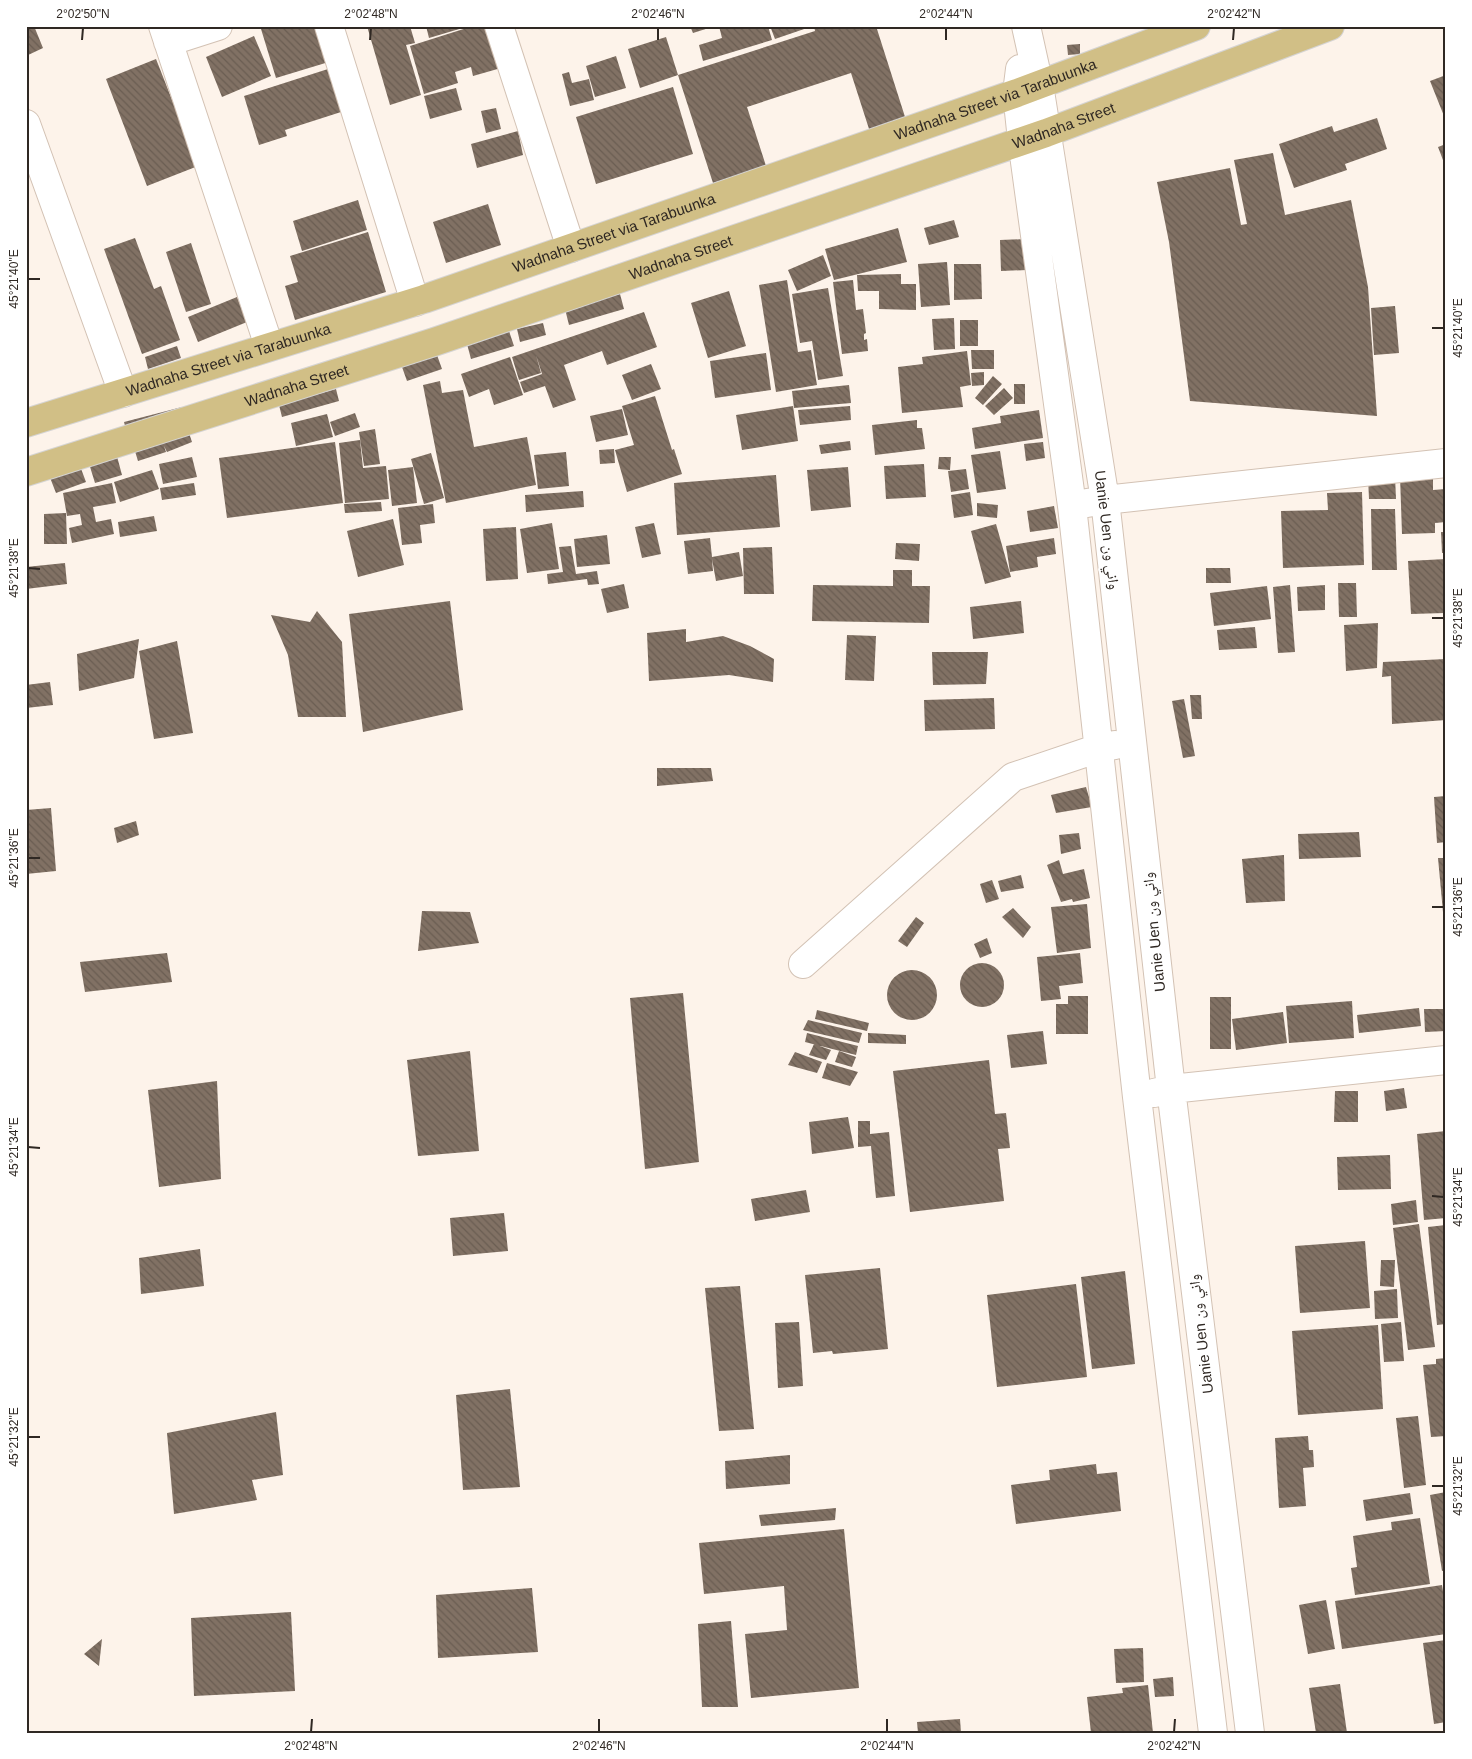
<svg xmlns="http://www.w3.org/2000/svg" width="1472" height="1759" viewBox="0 0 1472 1759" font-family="Arial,'Noto Naskh Arabic',sans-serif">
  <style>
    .building { fill: url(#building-back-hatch) }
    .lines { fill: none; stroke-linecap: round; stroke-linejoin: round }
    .minor-casing { stroke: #d3c2b4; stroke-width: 30 }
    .major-casing { stroke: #d5d4d3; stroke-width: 30 }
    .minor { stroke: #fff; stroke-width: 28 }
    .major { stroke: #d1bf86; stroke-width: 28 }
    .ticks { fill: none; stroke: #2f2823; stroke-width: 2 }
    .labels { text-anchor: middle; stroke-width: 4; stroke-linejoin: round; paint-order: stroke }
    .street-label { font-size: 15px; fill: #2f2823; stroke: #fff }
    .neatline { fill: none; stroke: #2f2823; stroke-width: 2 }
    .ticks-label { font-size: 12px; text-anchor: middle; fill: #2f2823 }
  </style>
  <defs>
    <pattern id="building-back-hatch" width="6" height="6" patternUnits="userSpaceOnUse" patternTransform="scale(1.25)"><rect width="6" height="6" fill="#817164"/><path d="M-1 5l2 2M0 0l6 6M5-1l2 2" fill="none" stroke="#6a5d52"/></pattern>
  </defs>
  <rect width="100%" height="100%" fill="#fdf3ea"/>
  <path class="building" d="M26,26H34L43,48L26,56Z
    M269,26H321L332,61L276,78L261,29Z
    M367,26H410L415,43L406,45L421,95L390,105Z
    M426,26H466V27L429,38Z
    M473,26H488L501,68L473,76L471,67L455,72L458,83L424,94L410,46Z
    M690,26H712V27L693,33Z
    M719,26H768L772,40L703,61L699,45L722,38Z
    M770,26H810V27L775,39Z
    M814,26H826L821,29L829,26H876L906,120L870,132L851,73L747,107L766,166L713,183L678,75L815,31Z
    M254,36L271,76L222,97L206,57Z
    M666,37L678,75L640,88L628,49Z
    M1080,44V54L1068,55L1067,45Z
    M616,56L626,88L595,97L586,66Z
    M156,59L198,166L147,186L106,79Z
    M328,69L341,112L285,130L287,136L259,145L244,96Z
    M569,72L572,83L589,79L594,100L570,106L562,74Z
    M1446,75V121L1430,81Z
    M673,87L693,154L596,184L576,117Z
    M456,88L462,110L430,119L424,96Z
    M496,108L501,129L486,133L481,111Z
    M1377,118L1387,149L1345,164L1347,170L1294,188L1279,144L1332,126L1334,132Z
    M518,131L523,155L477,168L471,144Z
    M1446,144V168L1438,147Z
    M1273,153L1285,215L1351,200L1368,287L1377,416L1190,401L1169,242L1157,182L1230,168L1241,225L1247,224L1234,160Z
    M358,200L367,230L302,251L293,221Z
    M488,204L501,245L446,263L433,222Z
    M954,220L959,237L929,245L924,228Z
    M898,228L907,262L834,280L825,249Z
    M368,232L386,292L295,320L285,286L298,282L290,256Z
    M135,238L154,289L161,286L180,340L142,354L104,249Z
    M1026,239L1027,270L1001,271L1000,240Z
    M191,243L211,304L186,312L166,252Z
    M823,255L831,276L797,291L788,270Z
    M947,262L950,305L921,307L918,264Z
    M954,264H981L982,299L954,300Z
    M901,274V284H916V310L879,309V291H858L857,275Z
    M787,280L798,352L811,350L817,385L776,392L759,285Z
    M853,280L856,310L863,309L866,333L864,334V340L867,339L868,351L842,354L833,282Z
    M828,288L843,376L818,380L812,341L800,343L792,294Z
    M729,291L746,346L708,358L691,303Z
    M620,294L624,309L569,325L565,309Z
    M237,297L247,322L198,342L188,317Z
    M1395,306L1399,353L1374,355L1371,308Z
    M644,312L657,347L607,365L602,351L564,365L576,400L553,408L545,386L524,393L520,382L542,374L536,355L541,373L519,380L512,357Z
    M954,318L955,349L934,350L932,319Z
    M960,320H978V346H960Z
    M543,323L546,335L520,342L517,329Z
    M509,331L514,346L471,359L467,344Z
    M177,346L181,358L148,369L145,357Z
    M971,350H994V369H972Z
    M967,351L971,385L960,387L963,407L902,413L898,367L923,364L922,357Z
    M766,353L771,390L715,398L710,361Z
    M437,355L442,369L407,381L402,367Z
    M510,357L523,395L494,405L489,389L469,397L461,374Z
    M651,364L661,389L632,400L622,375Z
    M984,372V385L972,386L971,373Z
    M993,376L1002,384L983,405L975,398Z
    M440,381L442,393L463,390L474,447L527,437L536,485L446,503L423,385Z
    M1014,384H1025V404H1014Z
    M849,385L851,403L794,408L792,391Z
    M1004,388L1013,398L994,415L985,406Z
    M336,389L339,401L282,417L279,405Z
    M655,396L672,450L674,449L682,474L627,492L615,450L634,445L622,406Z
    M793,406L798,441L742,450L736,415Z
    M850,406L851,420L800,425L798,410Z
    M182,407L184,418L127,433L124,422Z
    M622,409L628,435L596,442L590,416Z
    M1039,410L1043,438L975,449L972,428L1001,423L1000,416Z
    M355,413L360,427L335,436L330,422Z
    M327,414L333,437L296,446L291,423Z
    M917,420V428H922L925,449L875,455L872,425Z
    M375,429L380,464L364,466L359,432Z
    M188,430L192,442L167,452L164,446L166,452L138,461L134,448Z
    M360,440L363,468L386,466L389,499L345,503L339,443Z
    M850,441L851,450L821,454L819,445Z
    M335,442L343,503L227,518L219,458Z
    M1043,442L1045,458L1026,461L1024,444Z
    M115,449L122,475L95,483L87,457Z
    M614,449L615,463L600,464L599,450Z
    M1000,451L1006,489L977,493L971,455Z
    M566,452L569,486L538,489L534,455Z
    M431,453L444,498L424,504L411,459Z
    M192,457L197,477L163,484L159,464Z
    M939,457H951L950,470L938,469Z
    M77,458L86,482L56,493L47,470Z
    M924,464L926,497L886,499L884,466Z
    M413,467L417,503L392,506L388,470Z
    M848,467L851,507L811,511L807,470Z
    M966,469L969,489L951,492L948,471Z
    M152,470L159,489L120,502L114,482Z
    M776,475L780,527L677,535L674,483Z
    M1433,475V490L1446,489V522L1435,523V533L1402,534L1400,476Z
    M1395,476L1396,499H1369L1368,477Z
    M112,483L116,503L93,507L96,522L111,519L114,534L72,543L69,528L82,525L80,514L67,516L63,493Z
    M194,483L196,495L162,500L160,488Z
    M583,491L584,507L526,512L525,495Z
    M970,492L973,515L954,518L951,495Z
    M1362,492L1364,565L1283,568L1281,511L1328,510L1327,493Z
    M381,502L382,511L345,513L344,504Z
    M977,503L998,505L997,518L977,516Z
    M433,504L435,523L420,525L422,543L402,545L398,508Z
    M1054,506L1058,528L1030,532L1027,511Z
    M1371,509H1395L1397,570H1372Z
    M66,513L67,544H44V514Z
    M154,516L157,531L120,537L118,522Z
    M393,519L404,565L358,577L347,531Z
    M552,523L559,569L527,573L520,529Z
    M654,523L661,554L642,558L635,527Z
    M996,524L1011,577L985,584L971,531Z
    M516,527L518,579L486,581L483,529Z
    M1441,532H1446V553H1442Z
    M607,535L610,564L577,567L574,539Z
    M710,538L712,557L739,552L743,576L716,581L712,559L713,571L688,574L684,541Z
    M1054,538L1056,554L1037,557L1038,567L1010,572L1006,546Z
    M896,543L920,544L919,561L895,559Z
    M571,546L576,574L597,571L599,584L588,585L587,579L548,584L547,574L563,572L559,547Z
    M772,547L774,594H744L743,548Z
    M1446,559L1445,613L1411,614L1408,561Z
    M65,563L67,584L26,589V567Z
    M1206,568H1230L1231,583H1206Z
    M893,570H912V586H930L929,623L812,621L813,585L893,586Z
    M1338,583H1356L1357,617H1339Z
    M624,584L629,608L607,613L601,589Z
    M1290,585L1295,652L1278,653L1273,587Z
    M1325,585V610L1298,611L1297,587Z
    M1267,586L1271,619L1214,626L1210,593Z
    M450,601L463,710L363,732L349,614Z
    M1021,601L1024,633L973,639L970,607Z
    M317,611L342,642L346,717H298L288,655L271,615L310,622Z
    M1378,623L1377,668L1346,671L1344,625Z
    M1255,627L1257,648L1219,650L1217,630Z
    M686,629V642L723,636L750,646L774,659L773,682L729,675L649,681L647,633Z
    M847,635L876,636L874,681L845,680Z
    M139,639L134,678L79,691L77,654Z
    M177,641L193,733L154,739L139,651Z
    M932,652H988L986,684L933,685Z
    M1446,659V720L1392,724L1391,676L1382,677L1383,662Z
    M50,682L53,705L26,708V685Z
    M1190,695H1201L1202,719H1192Z
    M994,698L995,729L925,731L924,700Z
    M1184,699L1195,756L1183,758L1172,701Z
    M657,768H711L713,781L657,786Z
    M1086,787L1092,807L1056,813L1051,795Z
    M1446,796V842L1437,843L1434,797Z
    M51,808L56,871L26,874V810Z
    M136,821L139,835L117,843L114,828Z
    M1359,832L1361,857L1299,859L1298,834Z
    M1079,833L1081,849L1061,854L1059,835Z
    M1284,855L1285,901L1246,903L1242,859Z
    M1438,858H1446V922L1444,923Z
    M1059,860L1063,874L1084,869L1090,898L1073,902L1072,899L1061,902L1047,865Z
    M1021,875L1024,888L1001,892L998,881Z
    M992,880L999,899L986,903L980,884Z
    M1087,904L1091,948L1057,953L1051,907Z
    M1013,908L1031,927L1023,938L1002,917Z
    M422,911L470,912L479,943L418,951Z
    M916,917L924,923L907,947L898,941Z
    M987,938L992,953L980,958L974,944Z
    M167,953L172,982L85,992L80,962Z
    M1080,953L1083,983L1059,986L1061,999L1041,1001L1037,957Z
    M960 985a22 22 0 1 1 44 0a22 22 0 1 1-44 0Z
    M887 995a25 25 0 1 1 50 0a25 25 0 1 1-50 0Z
    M683,993L699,1162L645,1169L630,998Z
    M1068,996H1088V1034H1056V1004H1068Z
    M1210,997H1231V1049H1210Z
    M1352,1001L1354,1038L1289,1043L1286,1006Z
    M1419,1008L1421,1026L1359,1033L1357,1015Z
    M1424,1009H1446V1031L1425,1032Z
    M817,1010L869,1023L867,1031L815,1019Z
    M1283,1012L1287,1043L1236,1050L1232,1019Z
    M808,1020L862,1033L859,1043L803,1030Z
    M1043,1031L1047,1064L1011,1068L1007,1035Z
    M807,1033L858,1046L856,1055L805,1042Z
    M868,1033L906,1035V1044L868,1043Z
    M814,1044L831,1050L826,1060L809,1055Z
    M470,1051L479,1151L418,1156L407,1060Z
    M839,1051L856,1057L852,1067L835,1062Z
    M795,1052L822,1062L817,1073L788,1065Z
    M989,1060L995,1114L1006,1113L1010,1148L998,1149L1004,1201L910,1212L893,1071Z
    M827,1063L858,1072L850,1086L822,1078Z
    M217,1081L221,1179L159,1187L148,1090Z
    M1404,1088L1407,1108L1386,1111L1384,1091Z
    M1335,1091H1358V1122H1334Z
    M848,1117L854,1148L812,1154L809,1122Z
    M858,1121H870V1134L889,1132L895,1196L876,1198L871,1146L858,1147Z
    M1446,1131V1218L1424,1220L1417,1134Z
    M1390,1155L1391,1189L1338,1190L1337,1157Z
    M806,1190L810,1212L755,1221L751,1199Z
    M1416,1200L1418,1222L1393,1225L1391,1204Z
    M504,1213L508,1251L453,1256L450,1218Z
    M1419,1224L1435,1347L1408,1350L1393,1228Z
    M1446,1225V1324L1437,1325L1428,1227Z
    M1365,1241L1370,1308L1300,1313L1295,1246Z
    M200,1249L204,1286L141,1294L139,1258Z
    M1381,1260H1395L1394,1287L1380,1286Z
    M880,1268L888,1349L833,1354L832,1351L813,1353L805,1275Z
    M1125,1271L1135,1364L1092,1369L1081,1277Z
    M1076,1284L1087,1377L997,1387L987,1295Z
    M740,1286L754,1429L719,1431L705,1288Z
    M1397,1289L1398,1318L1375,1319L1374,1291Z
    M799,1322L803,1386L778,1388L775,1323Z
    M1401,1322L1404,1361L1384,1362L1381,1324Z
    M1378,1325L1383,1409L1298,1415L1292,1331Z
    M1446,1358V1436L1431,1437L1423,1365L1436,1364V1359Z
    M510,1389L520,1487L463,1490L456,1395Z
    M276,1412L283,1475L252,1480L257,1500L174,1514L167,1433Z
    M1418,1416L1426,1485L1404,1488L1396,1418Z
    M1308,1436L1309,1450H1313L1314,1467L1303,1468L1306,1506L1279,1508L1275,1438Z
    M790,1455V1484L726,1489L725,1461Z
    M1096,1464L1097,1474L1117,1472L1121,1511L1016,1524L1011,1485L1050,1480L1049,1470Z
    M1446,1492V1570L1442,1571L1430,1495Z
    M1410,1493L1413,1514L1366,1521L1363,1500Z
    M836,1508L835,1520L761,1526L759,1515Z
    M1420,1518L1430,1584L1355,1595L1351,1568L1357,1567L1353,1536L1392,1530L1391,1522Z
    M844,1529L859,1688L751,1698L745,1634L787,1630L784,1586L704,1594L699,1543Z
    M1442,1585L1446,1609V1634L1342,1649L1335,1601Z
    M532,1588L538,1652L438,1658L436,1595Z
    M1326,1600L1335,1649L1308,1654L1299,1605Z
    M291,1612L295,1691L194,1696L191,1618Z
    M731,1621L738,1707H702L698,1624Z
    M102,1639L99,1666L84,1654Z
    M1446,1640V1722L1434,1724L1423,1643Z
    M1143,1648L1144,1682L1116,1683L1114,1649Z
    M1173,1677L1174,1696L1155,1697L1153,1679Z
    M1340,1684L1347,1733H1316L1309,1688Z
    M1148,1685L1153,1733H1091L1087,1697L1123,1693L1122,1688Z
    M960,1719L961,1733H918L917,1722Z"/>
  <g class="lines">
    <defs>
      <path id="minor" d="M163,26L269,346
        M329,26L415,302
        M499,26L571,248
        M1026,26L1039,85L1105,500L1171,1089L1250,1733
        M168,42L218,26
        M1020,69L1017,93L1022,140L1072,506L1137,1097L1213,1733
        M26,124L123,393
        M1087,503L1105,500L1446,463
        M803,964L1013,777L1099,748L1115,745
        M1154,1093L1171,1089L1446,1060"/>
      <g id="major">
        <path id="s1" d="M26,423L424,299L1017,93L1196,26"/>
        <path id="s2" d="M26,472L434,342L1046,133L1330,26"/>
      </g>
    </defs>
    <use href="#minor" class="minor-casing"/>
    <use href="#major" class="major-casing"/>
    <use href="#minor" class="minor"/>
    <use href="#major" class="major"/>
  </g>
  <path class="ticks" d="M82,40L83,28M370,40L371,28M658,40V28M946,40V28M1233,40L1234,28M28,279H40M1432,328H1444M28,568L40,569M1432,618H1444M28,858H40M1432,907H1444M28,1147L40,1148M1432,1196L1444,1197M28,1437H40M1432,1486H1444M311,1732L312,1719M599,1732V1719M887,1732V1719M1174,1732L1175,1719"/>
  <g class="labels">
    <g class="street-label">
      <text dy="5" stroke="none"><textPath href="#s1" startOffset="1022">Wadnaha Street via Tarabuunka</textPath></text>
      <text dy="5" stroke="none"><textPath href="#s2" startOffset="1094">Wadnaha Street</textPath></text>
      <text dy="5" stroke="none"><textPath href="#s1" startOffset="618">Wadnaha Street via Tarabuunka</textPath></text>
      <text dy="5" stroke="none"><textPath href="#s2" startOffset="689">Wadnaha Street</textPath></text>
      <text dy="5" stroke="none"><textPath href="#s1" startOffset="212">Wadnaha Street via Tarabuunka</textPath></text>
      <text dy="5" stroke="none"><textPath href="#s2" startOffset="284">Wadnaha Street</textPath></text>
      <text transform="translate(1107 530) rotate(83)" y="5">Uanie Uen واني ون</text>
      <text transform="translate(1154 932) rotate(-96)" y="5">Uanie Uen واني ون</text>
      <text transform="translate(1201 1334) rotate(-97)" y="5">Uanie Uen واني ون</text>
    </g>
  </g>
  <rect width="1472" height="1759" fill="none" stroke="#ffffff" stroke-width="55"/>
  <rect x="28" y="28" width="1416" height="1704" class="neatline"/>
  <g class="ticks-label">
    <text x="83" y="18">2°02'50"N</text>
    <text x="371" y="18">2°02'48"N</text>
    <text x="658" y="18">2°02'46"N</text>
    <text x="946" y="18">2°02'44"N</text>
    <text x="1234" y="18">2°02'42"N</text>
    <text transform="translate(14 279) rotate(-90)" y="4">45°21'40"E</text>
    <text transform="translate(1458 328) rotate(-90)" y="4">45°21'40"E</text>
    <text transform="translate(14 568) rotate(-90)" y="4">45°21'38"E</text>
    <text transform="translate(1458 618) rotate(-90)" y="4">45°21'38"E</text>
    <text transform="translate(14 858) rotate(-90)" y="4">45°21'36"E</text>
    <text transform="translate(1458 907) rotate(-90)" y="4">45°21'36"E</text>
    <text transform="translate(14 1147) rotate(-90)" y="4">45°21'34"E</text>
    <text transform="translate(1458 1197) rotate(-90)" y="4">45°21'34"E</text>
    <text transform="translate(14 1437) rotate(-90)" y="4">45°21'32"E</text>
    <text transform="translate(1458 1486) rotate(-90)" y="4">45°21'32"E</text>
    <text x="311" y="1750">2°02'48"N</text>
    <text x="599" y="1750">2°02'46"N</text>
    <text x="887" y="1750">2°02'44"N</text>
    <text x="1174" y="1750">2°02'42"N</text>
  </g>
</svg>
